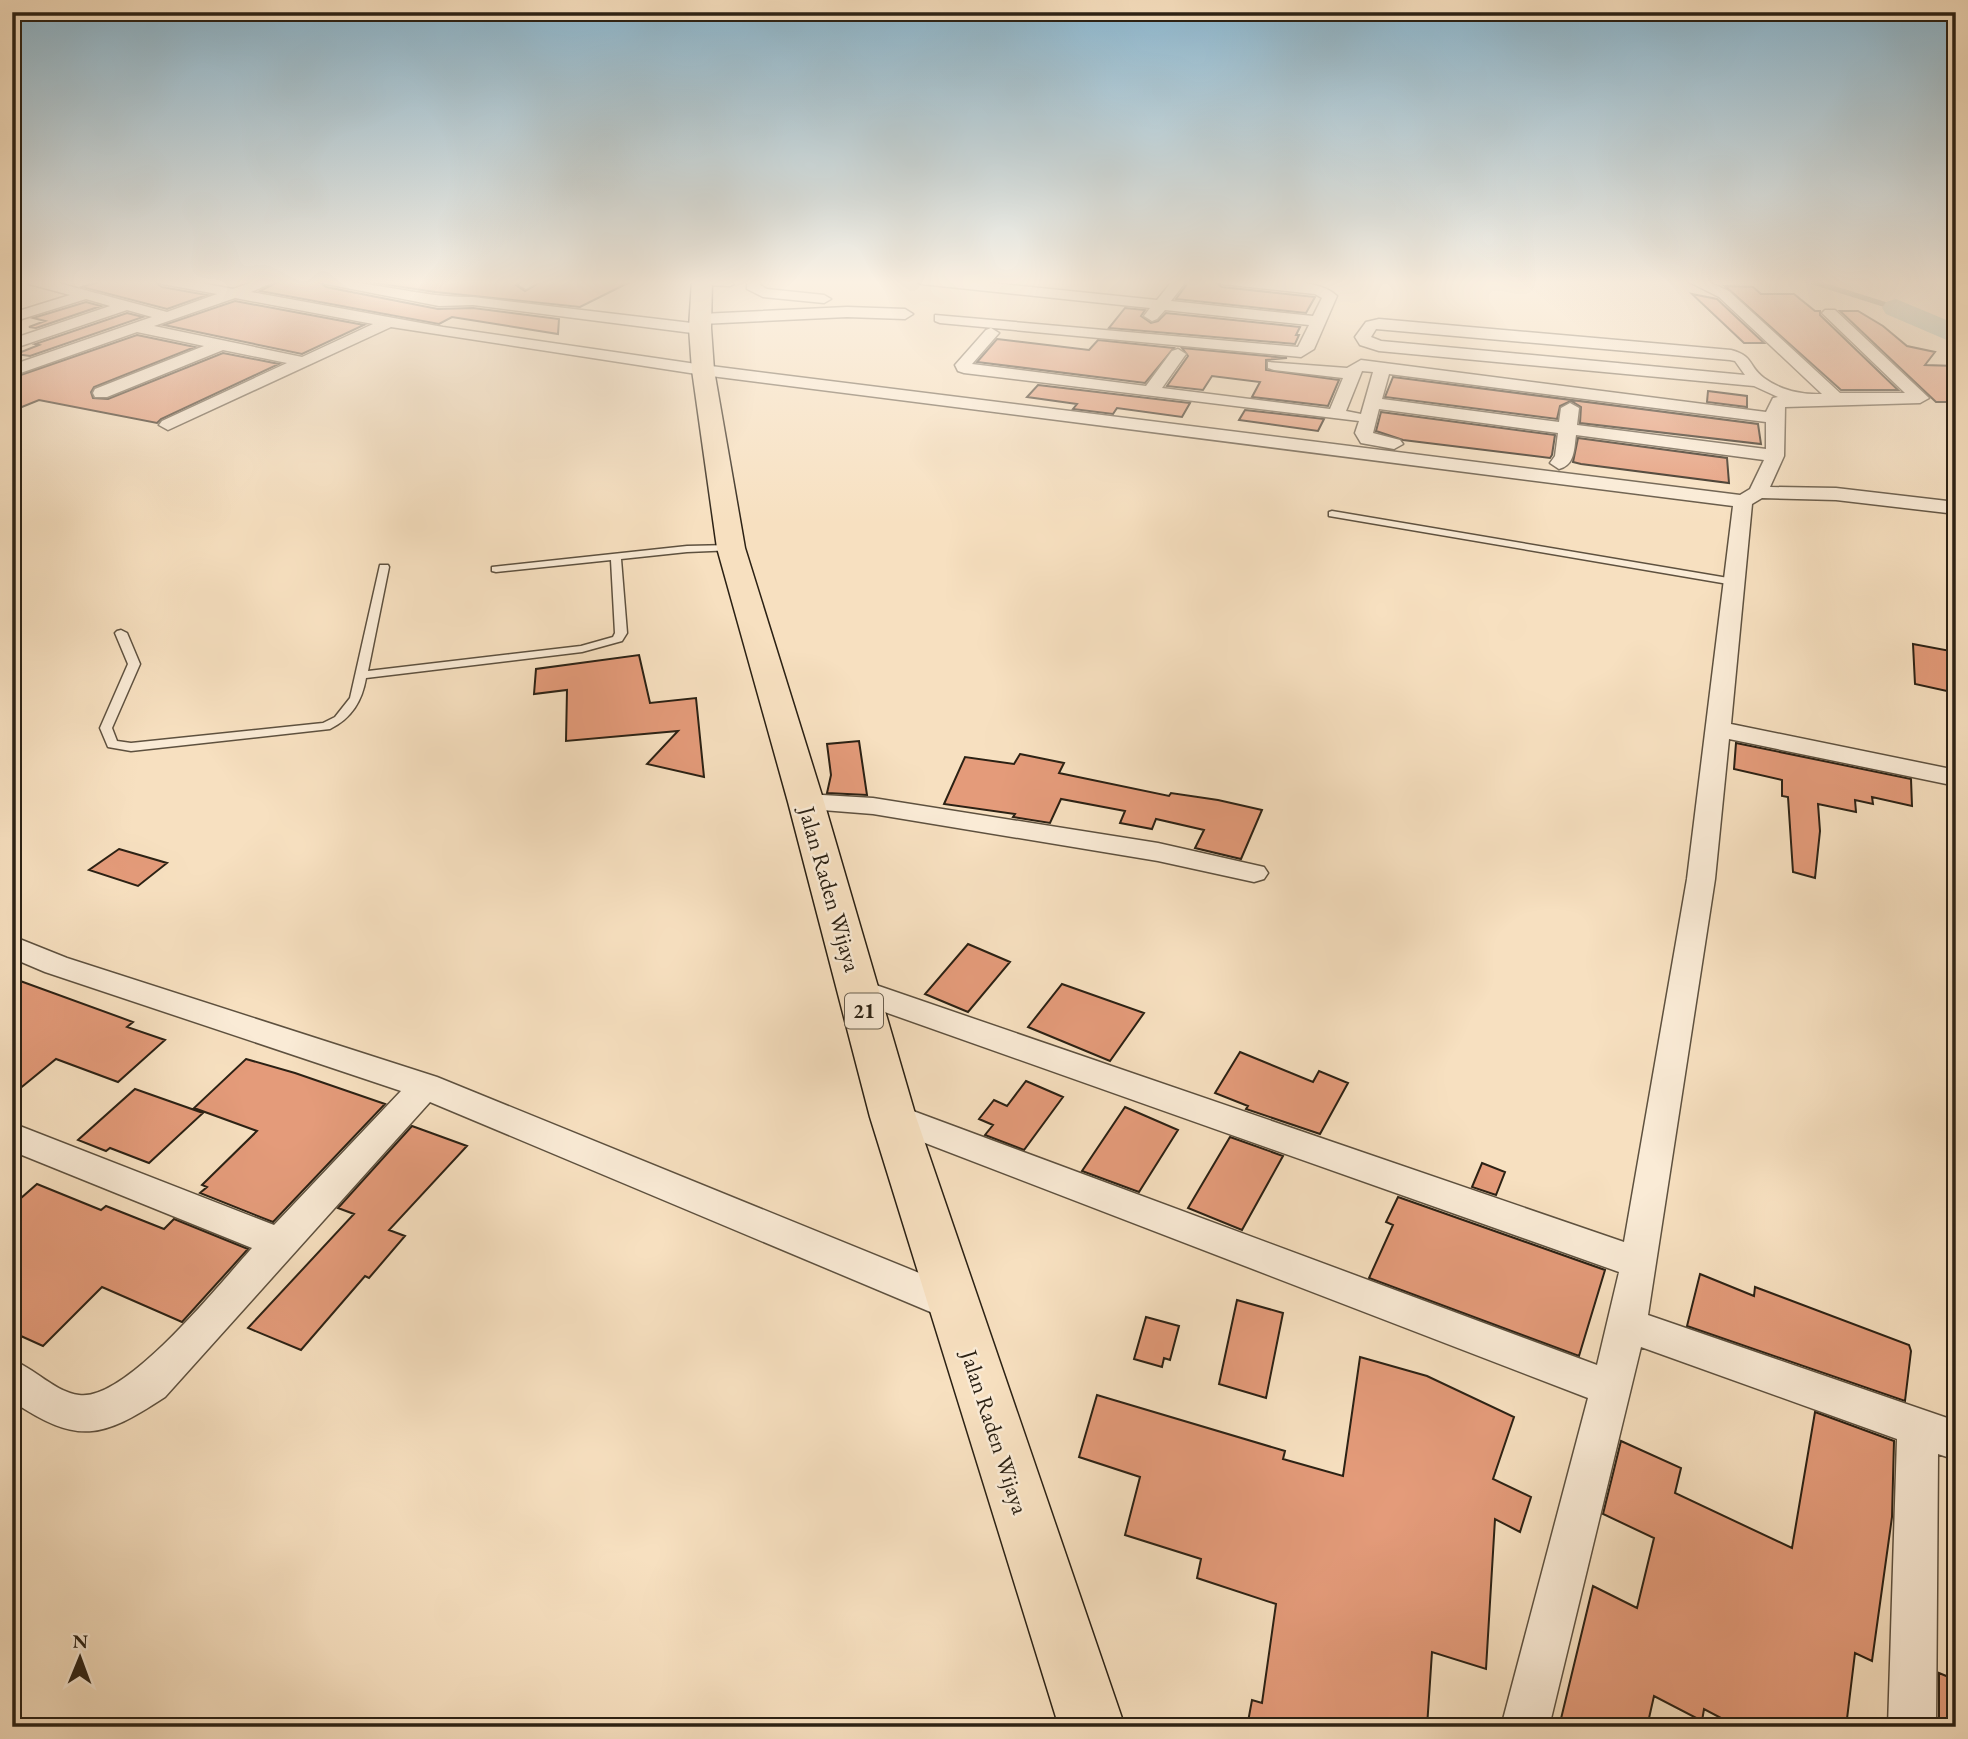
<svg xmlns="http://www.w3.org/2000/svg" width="1968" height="1739" viewBox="0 0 1968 1739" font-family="'EB Garamond',serif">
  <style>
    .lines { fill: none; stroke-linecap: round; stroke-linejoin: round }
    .stream { stroke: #6f7f73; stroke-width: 5 }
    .river { fill: #9dbdb2; fill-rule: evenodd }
    .building { fill: #e49b7a; stroke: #2b2114; stroke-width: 2 }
    .lane-casing { stroke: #5e513f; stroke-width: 3 }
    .street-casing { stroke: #5e513f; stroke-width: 3 }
    .highway-casing { stroke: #2b2114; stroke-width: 3 }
    .lane { fill: #faebd6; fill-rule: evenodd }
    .street { fill: #faebd6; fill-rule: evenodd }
    .highway { fill: #f7e0c0; fill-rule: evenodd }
    .labels { text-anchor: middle; stroke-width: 5; stroke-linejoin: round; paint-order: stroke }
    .shield { fill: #faebd6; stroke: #695e4e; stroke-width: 2 }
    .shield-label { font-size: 21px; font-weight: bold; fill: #2b2114 }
    .street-label { font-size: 23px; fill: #2b2114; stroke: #faebd6 }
  </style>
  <rect width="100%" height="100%" fill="#f7e0c0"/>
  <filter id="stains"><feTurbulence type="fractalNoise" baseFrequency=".00286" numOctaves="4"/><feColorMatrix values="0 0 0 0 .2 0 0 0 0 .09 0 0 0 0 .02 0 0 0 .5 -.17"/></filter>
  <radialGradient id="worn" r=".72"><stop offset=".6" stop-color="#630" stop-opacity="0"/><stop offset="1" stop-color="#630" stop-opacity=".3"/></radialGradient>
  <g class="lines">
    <path class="stream" d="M1807,280L1896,308"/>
    <path class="river" d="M1896,299L1956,324V344L1886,314L1882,308L1886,302Z"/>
  </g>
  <path class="building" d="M105,280H153L162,287L207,295L167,309L82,287Z
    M281,280H317L326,287L438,309L473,308L559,319L558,334L452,317L439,324L260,291Z
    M356,280H520L516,285L525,291L544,280H634L580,307L435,292Z
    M1190,280H1213L1222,287L1315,297L1306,313L1176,299Z
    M1725,286L1753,287L1761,294H1794L1815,311H1820V315L1898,390H1841Z
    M1692,294L1717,299L1764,343H1744Z
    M235,301L364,325L302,354L164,325Z
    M86,302L101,306L36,328L29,327L45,321L33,318Z
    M1125,308L1145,310L1141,316L1151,323L1158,321L1166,313L1300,327L1296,335H1299L1295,344L1109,328Z
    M1840,311H1858L1883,326L1907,346L1935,352L1925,365L1956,366V402H1936Z
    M127,313L143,317L30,356L16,354L39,345L35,344Z
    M137,335L195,347L94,387L91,392L93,398L108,399L223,353L279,364L161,419L157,423L39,400L12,411V378Z
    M997,339L1089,350L1098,340L1174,348L1145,383L977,362Z
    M1182,348L1287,358L1266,360V370L1339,380L1328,406L1252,397L1260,382L1212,376L1203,390L1167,386L1188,356Z
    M1393,377L1758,424L1761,444L1580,423L1581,407L1571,401L1560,406L1557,419L1385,397Z
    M1038,385L1190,403L1182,417L1117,408L1113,414L1073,409L1077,404L1027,397Z
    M1708,391L1747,396V407L1707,402Z
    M1245,410L1324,419L1318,431L1239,420Z
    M1381,412L1555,435L1552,455L1550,458L1403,440L1376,431Z
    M1578,438L1727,458L1729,483L1581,464L1573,462Z
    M1913,644L1956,652V693L1915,684Z
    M639,655L650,703L696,698L704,777L647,764L678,731L566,741L567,690L534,694L536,669Z
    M859,741L867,795L827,793L831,775L827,744Z
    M1736,743L1911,779L1912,806L1872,797L1873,804L1855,800L1856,812L1818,804L1820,831L1815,878L1793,872L1788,797L1782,796V780L1734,769Z
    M1020,754L1064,763L1059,773L1169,796L1171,793L1218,800L1262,810L1241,859L1195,848L1204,830L1156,819L1152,829L1120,823L1125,811L1061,799L1050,823L1013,817L1015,814L944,804L965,757L1014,764Z
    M119,849L167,863L138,886L89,870Z
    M968,944L1010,962L968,1012L925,994Z
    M12,978L133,1022L127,1027L165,1040L118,1082L56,1059L12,1095Z
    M1062,984L1144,1013L1110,1061L1028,1027Z
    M1240,1052L1313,1082L1319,1071L1348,1083L1320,1134L1246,1109L1248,1106L1215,1093Z
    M246,1059L295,1073L385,1104L273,1222L200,1193L207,1187L202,1185L257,1131L194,1108Z
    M1026,1081L1063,1097L1024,1150L985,1135L993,1125L979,1119L994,1100L1007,1106Z
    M135,1089L203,1113L149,1163L110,1148L106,1151L78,1140Z
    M1125,1107L1178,1130L1139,1192L1082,1171Z
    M412,1126L467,1146L389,1230L405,1236L369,1278L365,1276L301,1350L248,1328L354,1214L338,1208Z
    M1230,1137L1283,1156L1242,1230L1188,1208Z
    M1482,1163L1505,1172L1496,1195L1472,1187Z
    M37,1184L101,1210L106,1206L164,1229L174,1219L248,1249L182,1322L102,1287L43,1346L12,1332V1206Z
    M1398,1197L1605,1270L1579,1356L1369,1278L1393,1225L1386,1222Z
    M1700,1274L1754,1296L1755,1287L1909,1345L1911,1351L1905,1401L1687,1326Z
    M1237,1300L1283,1313L1266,1398L1219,1384Z
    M1146,1317L1179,1326L1170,1360L1164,1358L1162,1367L1134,1359Z
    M1360,1357L1427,1376L1514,1417L1493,1479L1531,1497L1520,1532L1495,1519L1486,1669L1432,1652L1427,1727H1247L1252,1700L1262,1703L1276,1604L1197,1578L1201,1559L1125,1535L1140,1477L1079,1457L1097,1395L1285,1451L1283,1459L1343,1476Z
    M1815,1412L1894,1441L1892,1517L1872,1661L1855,1653L1846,1727H1738L1704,1709L1702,1721L1654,1696L1647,1727H1559L1593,1586L1637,1608L1654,1538L1603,1514L1621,1441L1681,1468L1675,1493L1792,1548Z
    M1939,1673L1956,1680V1727H1939Z"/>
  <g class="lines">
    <defs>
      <path id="lane" d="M699,281L730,282L734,284L730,286L702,285Z
        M1332,511L1734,579L1739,582L1734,585L1329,516V512Z
        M731,545L735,546V550L687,552L621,559L627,633L622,641L582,652L366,678C362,701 352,718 330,729L131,751L108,747L100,728L128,664L115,633L117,631L121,630L127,633L140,664L112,728L117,741L131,743L323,723L335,717L350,698L380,565H388L389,567L368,671L581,646L613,637L615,633L611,560L496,572L492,571V567L687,546Z"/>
      <path id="street" d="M28,280H47L167,312L217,294L162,284L155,280H185L233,289L258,280H279L251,292L443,327L703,365L1740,495L1750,489L1764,460L1576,435C1574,449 1575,465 1559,469L1550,463L1555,456L1558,433L1379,409L1373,433L1400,440L1403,444L1394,449L1361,443L1355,433L1359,421L964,373L958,371L955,365L986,330L991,328L999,333L972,364L1146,386L1172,351L1178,349L1186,354L1162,388L1330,409L1343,378L1274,370L1268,368V362L1347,368L1361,360L1766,412L1773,398L1778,397L1754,386L1379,351L1360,345L1355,337L1366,322L1379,319L1731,350C1754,356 1748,366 1764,378C1780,390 1802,395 1822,394L1719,297L1685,280H1704L1729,291L1840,393H1905L1822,313L1825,310H1835L1929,398L1920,403L1785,407L1784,456L1770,487L1836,488L1956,502V514L1836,500L1762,498L1752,504L1731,724L1956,770V786L1729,739L1715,879L1648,1315L1956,1421V1460L1938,1454L1936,1727H1888L1897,1439L1641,1347L1549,1727H1501L1588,1398L881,1126L876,1117L881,1108L893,1104L905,1108L1597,1365L1619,1272L848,999L844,991L848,983L859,980L870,983L1624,1242L1687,879L1733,506L703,375L391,327L168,430L159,425L162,421L287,363L223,350L107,397H95L93,393L95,389L204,346L137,332L12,376V365L152,317L127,310L12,349V339L110,306L86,299L12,322V313L70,295L29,284ZM235,298L373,324L302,357L154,326ZM1376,329L1730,360L1735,361L1745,375L1381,341L1371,337ZM1362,371L1373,372L1361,414L1346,411ZM1389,374L1766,422V449L1577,425L1579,408L1570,403L1561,408L1559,422L1382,399Z
        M319,280C371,280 421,298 473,297L700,324L708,329L700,334L473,305L439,306L326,284Z
        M524,280H542L526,289L519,285Z
        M747,280H761L760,285L767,289L824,295L831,299L824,303L763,297L747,289Z
        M914,280H963L1157,300L1173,280H1187L1171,301L1313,316L1322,298L1315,294L1222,284L1215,280C1244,280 1317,275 1337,296L1314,349L1301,357L940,323L935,321V315L1298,347L1309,325L1165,310L1157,319L1152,321L1144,316L1150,308L921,284Z
        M847,307L905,309L913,314L905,319L847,317L701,324L693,319L701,314Z
        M806,794L873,798L1158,843L1264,867L1268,873L1264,879L1254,882L1158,861L873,814L797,808L793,802L797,796Z
        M12,936L67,958L437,1077L966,1292L972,1304L966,1316L953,1321L940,1316L430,1102L165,1397C101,1439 78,1445 12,1401V1360C34,1368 55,1392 79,1395C126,1402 220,1283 252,1248L12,1151V1123L274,1225L401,1091L45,972L12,958Z"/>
      <path id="highway" d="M692,280H712L711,328L714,370L745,548L824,802L916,1117L1125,1727H1059L870,1117L788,802L717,548L692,370L689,328Z"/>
    </defs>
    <use href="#lane" class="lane-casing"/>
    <use href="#street" class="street-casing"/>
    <use href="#highway" class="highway-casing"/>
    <use href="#lane" class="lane"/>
    <use href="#street" class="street"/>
    <use href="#highway" class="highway"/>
  </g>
  <linearGradient id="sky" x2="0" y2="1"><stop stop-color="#8ab8d2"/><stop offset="0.54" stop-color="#fbf1e3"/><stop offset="1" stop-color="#fbf1e3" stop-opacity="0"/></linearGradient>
  <rect width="1968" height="523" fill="url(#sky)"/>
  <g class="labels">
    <rect class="shield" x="845" y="993.5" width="38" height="35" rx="5"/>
    <g class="shield-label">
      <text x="864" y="1018">21</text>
    </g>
    <g class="street-label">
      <text transform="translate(830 889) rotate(74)" y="8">Jalan Raden Wijaya</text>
      <text transform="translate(995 1432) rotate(72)" y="8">Jalan Raden Wijaya</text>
    </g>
  </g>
  <rect width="1968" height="1739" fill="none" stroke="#f7e0c0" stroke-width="42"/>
  <rect x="14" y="14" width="1940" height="1711" fill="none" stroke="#2b2114" stroke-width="3.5"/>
  <rect x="21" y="21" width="1926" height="1697" fill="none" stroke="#2b2114" stroke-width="2"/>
  <g transform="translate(80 1658) rotate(1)" stroke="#faebd6" stroke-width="5" paint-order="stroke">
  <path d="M0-5L12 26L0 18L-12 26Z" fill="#2b2114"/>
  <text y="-10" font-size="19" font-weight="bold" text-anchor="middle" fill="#2b2114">N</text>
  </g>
  <rect width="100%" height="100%" filter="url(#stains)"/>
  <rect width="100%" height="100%" fill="url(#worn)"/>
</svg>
